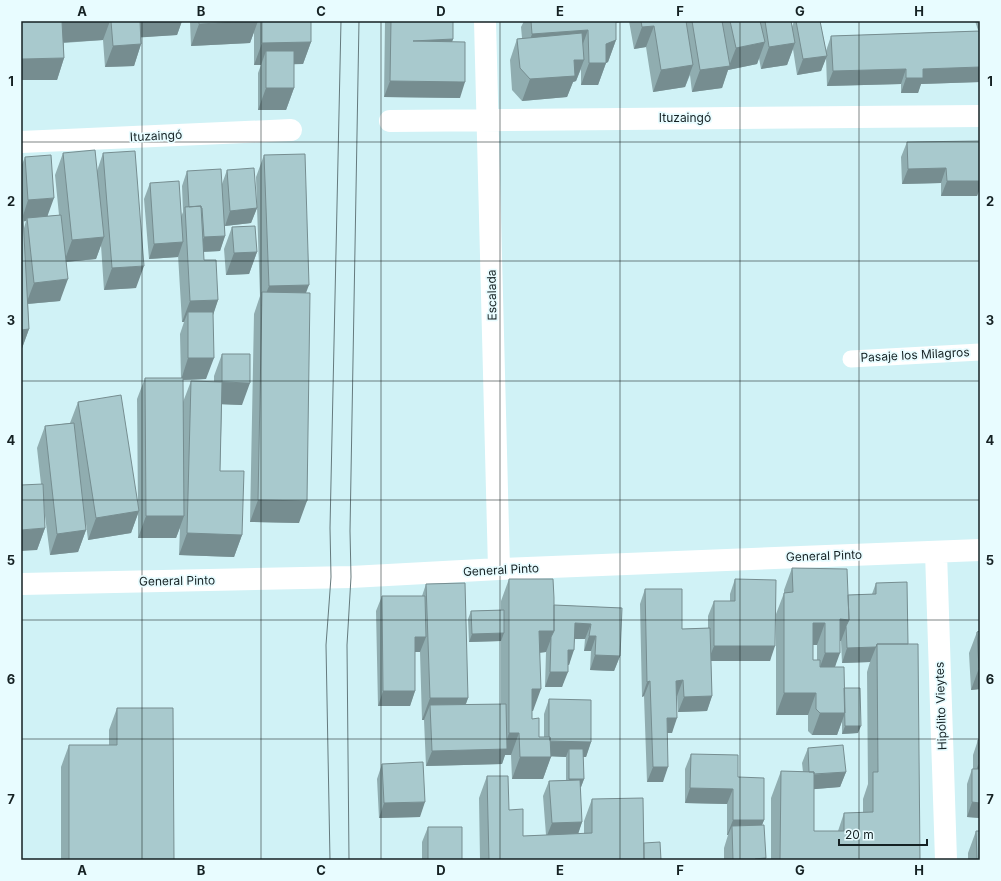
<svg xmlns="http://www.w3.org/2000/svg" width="1001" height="881" viewBox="0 0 1001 881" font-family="Inter,sans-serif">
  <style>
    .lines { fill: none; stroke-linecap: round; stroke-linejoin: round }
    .lane { stroke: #fff; stroke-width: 17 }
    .street { stroke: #fff; stroke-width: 22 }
    .tram { stroke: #657a7d; stroke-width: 1 }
    .wall { fill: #90adb0; fill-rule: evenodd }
    .shaded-wall { fill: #768d90 }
    .building { fill: #a8c9cd; stroke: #768d90 }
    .grid { fill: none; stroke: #152123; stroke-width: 1; stroke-opacity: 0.55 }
    .labels { text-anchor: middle; stroke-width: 3.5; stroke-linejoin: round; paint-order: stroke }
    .street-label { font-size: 12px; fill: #152123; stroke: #e8fcff }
    .neatline { fill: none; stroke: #152123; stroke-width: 1.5 }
    .grid-label { font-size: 13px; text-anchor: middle; font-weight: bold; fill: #152123 }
  </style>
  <rect width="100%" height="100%" fill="#d0f2f6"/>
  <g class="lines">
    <path class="lane" d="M851,359L980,352"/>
    <path class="street" d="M485,21L499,569
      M390,121L980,116
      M21,142L291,130
      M936,552L946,860
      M21,584L351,577L499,569L980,550"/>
    <path class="tram" d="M330,860L326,645L331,577L330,528L341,21
      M349,860L347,645L351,577L350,531L359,21"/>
  </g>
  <path class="wall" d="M21,21H182L177,35L141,37V44L134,66L105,67L103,40L64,43V58L57,80Z
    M190,21H311V42L303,64H294V88L286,110H258V73L261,65H254V32L250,43L191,46Z
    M385,21H453V39L452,42L460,98L384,97Z
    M524,21H628L616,23V40L608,62L606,63L598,85H581V69L576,81L573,82L567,97L522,101L512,90L510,60L517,39L522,38L521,27Z
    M629,21H791L792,27L794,21H820L826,51L831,36L980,31V82L921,84L918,93H901V84L827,86L826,57L821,71L797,75L793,49L787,65L761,69L759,58L757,64L728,70L722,88L692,92L690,75L685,87L653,92L646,47L634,49Z
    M975,21H980V30H978Z
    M980,141V188L977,196H941V183L902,184L901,157L907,142Z
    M63,153L97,171L103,153L136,288L104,290L101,245L96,259L66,262L60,301L28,304L29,329L21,351V167L25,157L48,216L59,215L55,175ZM23,221H26L24,228Z
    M264,155L306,293L299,523L250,522L254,314L260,296L256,177Z
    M227,170L257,208L251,223L225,226V236L220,251L203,252L204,260L218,300L213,315L206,379L183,380V402L191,381L214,382V376L222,354L242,405L222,404L220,471L242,535L234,557L179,555L180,528L176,538H138V513L131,533L88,540L86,524V530L78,552L50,555L44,508L45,528L37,550L41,484L37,448L45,426L70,423L78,402L138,507L137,399L145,378H181L180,334L184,322H182L178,255V257L149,259L144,199L150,183L181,217L183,212L182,186L187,171L222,184Z
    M232,227L257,252L249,274L226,275L224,249Z
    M792,568L848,595L872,594L876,583L908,644L920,860H771V798L781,771L803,772L802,763L808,748L846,772L840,787L814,789V831H838L844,813H863V799L868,784L867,672L870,662L842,663L841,641H840L835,667L844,688L858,733L842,734V721L837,735H812L808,731V715H776V619L770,661H711L712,696L707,711L678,712L677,696H676L672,733H667L663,782H647L644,696L642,697L640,604L645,589L682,629L708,628V616L714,601H730V594L735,579L776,614L784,593V590ZM813,645H817V660H813Z
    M509,579L554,605L622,608L620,656L614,671L590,670L591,651H584L585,639H575L569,665H568L562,687H545L546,652L540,653L533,711H532V719L539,737H544V714L549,699L591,742L586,757H583L584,779L581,787H580L582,822L578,834H584V821L592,799L644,843L661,860H480L479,798L487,776L509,810L523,836L546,835L543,796L549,781L566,780V757L551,756L543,779H512L511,755H505L502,764L426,766L424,720H422L420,652H415V691L410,706H378L376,611L382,596H422L426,584L468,698L466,704H501V641L469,642L468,619L471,611L501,610V601Z
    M980,631V689L971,690L969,653L977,632Z
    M117,708L174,860H61V767L69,745H109V730Z
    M978,740H980V818L967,817V784L972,769H973V755Z
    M691,754L738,777L764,820L762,825L766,858L765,860H724V848L728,835H727V804L685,803V769Z
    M382,764L420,817L379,818L377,779Z
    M428,827L462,860H422V842Z
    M976,831L980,860H968V853Z"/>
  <path class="shaded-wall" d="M72,21H110L103,40L54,43L62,22Z
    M138,21H182L177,35L132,38Z
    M258,21L250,43L191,46L199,24Z
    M614,21H628L613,23Z
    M654,26L646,47L634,49L642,27Z
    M588,30L580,52L524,56L532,34Z
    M453,39L447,55L413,41Z
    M616,40L608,62L606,63L598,85H581L589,63L606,44Z
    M311,42L303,64L266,65V51L261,65H254L262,43Z
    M765,42L757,64L728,70L722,88L692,92L700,70L729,66L736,48Z
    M795,43L787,65L761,69L769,47Z
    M141,44L134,66L105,67L113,46Z
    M827,56L821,71L797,75L803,59Z
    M64,58L57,80H21V59Z
    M574,60H584L576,81L573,82L567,97L522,101L530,79Z
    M693,65L685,87L653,92L661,70Z
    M980,67V82L921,84L918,93H901L906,78L923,69Z
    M906,69L901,84L827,86L833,71Z
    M390,81L465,82L460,98L384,97Z
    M266,88H294L286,110H258Z
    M946,168L941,183L902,184L908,169Z
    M980,173V188L977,196H941L947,181Z
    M54,198L46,220L27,218L26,221L21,222L28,200Z
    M257,208L251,223L225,226L230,211Z
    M225,236L220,251L198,252L204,237Z
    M104,237L96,259L64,262L72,240Z
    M183,242L178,257L149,259L154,244Z
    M257,252L249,274L226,275L234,253Z
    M144,266L136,288L104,290L112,268Z
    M68,279L60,301L26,304L34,283Z
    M309,285L301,306H261L269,286Z
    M218,300L211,321L188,312L184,322H182L190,301Z
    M29,329L21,351V330Z
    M188,358H214L206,379L181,380Z
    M222,382L250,383L242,405L214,404Z
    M258,500L307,501L299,523L250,522Z
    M139,511L131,533L88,540L96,518Z
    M146,516H184L176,538H138Z
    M45,528L37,550L21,551V530Z
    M86,530L78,552L50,555L57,534Z
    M187,533L242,535L234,557L179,555Z
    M840,619L849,620L841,641H832Z
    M575,623L591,624L585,639H570Z
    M813,623H825L817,645H805Z
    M539,631H554L546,652L531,653Z
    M504,633L501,641L469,642L472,634Z
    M589,636H596L591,651H584Z
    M415,637H426L420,652H409Z
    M714,646H775L770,661H708Z
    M876,647L870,662L842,663L847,648Z
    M568,650H574L569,665H562Z
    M825,653H840L832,675H817Z
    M595,655L620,656L614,671L590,670Z
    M979,668H980V689L971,690Z
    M550,672H568L562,687H545Z
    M683,680L677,696H670L676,681Z
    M650,681L644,696L642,697L647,682Z
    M532,689H541L533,711H524Z
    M383,691H415L410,706H378Z
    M784,693H816L808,715H776Z
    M712,696L707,711L678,712L684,697Z
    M430,698H468L460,719L430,705L424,720H422Z
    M820,713H845L837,735H812Z
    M667,718H677L672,733H661Z
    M845,726H861L858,733L842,734Z
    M509,733H519L511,755H505L502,764L426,766L432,751L504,749Z
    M549,741L591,742L586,757H569V749L566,757L543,756Z
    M520,757H551L543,779H512Z
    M979,763H980V778H973Z
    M653,767H668L663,782H647Z
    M846,772L840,787L804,790L810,775Z
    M569,779H584L581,787H567Z
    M690,788L733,789L727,804L685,803Z
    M425,802L420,817L379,818L384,803Z
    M972,802L980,803V818L967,817Z
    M733,820H764L758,835L732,826L728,835H727Z
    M582,822L577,837L546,838L552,823Z
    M766,858L765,860H755V859Z"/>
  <path class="building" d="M21,21H72L62,22L64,58L21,59Z
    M111,21H140L141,44L113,46Z
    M199,21H258L199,24Z
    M262,21H311V42L262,43Z
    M391,21H453V39L413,41L465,42V82L390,81Z
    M531,21H616V40L606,44V63H589L588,30L532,34Z
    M641,21H686L693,65L661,70L654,26L642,27Z
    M692,21H722L730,66L700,70Z
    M730,21H760L765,42L736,48Z
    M765,21H791L795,43L769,47Z
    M796,21H820L827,56L803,59Z
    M980,31V67L923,69V78H906V69L833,71L831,36Z
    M582,33L584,60H574L575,76L530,79L520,68L517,39Z
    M266,51H294V88H266Z
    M980,141V181H947L946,168L908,169L907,142Z
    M95,150L104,237L72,240L63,153Z
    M135,151L144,266L112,268L103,153Z
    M305,154L309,285L269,286L264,155Z
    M51,155L54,198L28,200L25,157Z
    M254,168L257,208L230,211L227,170Z
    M221,169L225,236L204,237L202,208H201V206L189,207L187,171Z
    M21,180L29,329L21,330Z
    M179,181L183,242L154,244L150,183Z
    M201,206L204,260H216L218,300L190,301L185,207Z
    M61,215L68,279L34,283L27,218Z
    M255,226L257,252L234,253L232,227Z
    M262,292L310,293L307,501L258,500Z
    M188,312H213L214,358H188Z
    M222,354H250V383L222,382Z
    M145,378H183L184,516H146Z
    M191,381L222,382L220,471H244L242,535L187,533Z
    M121,395L139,511L96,518L78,402Z
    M74,423L86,530L57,534L45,426Z
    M43,484L45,528L21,530V485Z
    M792,568L847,569L849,620L840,619V653H825V623H813V660H820V667H844L845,713H820L816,709V693H784V593L793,592Z
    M509,579H553L554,598V631H539L541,689H532V719L539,718V737H550L551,757H520L519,733H509Z
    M735,579L776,580L775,646H714V601H735Z
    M907,582L908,644H877L876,647L847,648L846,626L849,620L848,595L876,594V583Z
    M465,583L468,698H430L426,584Z
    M645,589H682V629L710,628L712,696L684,697L683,680L676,681L677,718H667L668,767H653L650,681L647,682Z
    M382,596H425L426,637H415V691H383Z
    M554,605L622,608L620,656L595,655L596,636H589L591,624L575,623L574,650H568V672H550L551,637L554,631Z
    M504,610V633L472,634L471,611Z
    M980,631V668H979L977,632Z
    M877,644H918L920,860H780L781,771L814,772V831H844V813L873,812V772H878Z
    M844,688H860L861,726H845Z
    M549,699L591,700V742L550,741V737H549Z
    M506,704L507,749L432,751L430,705Z
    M117,708H173L174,860H69V745H117Z
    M978,740H980V763H979Z
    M843,745L846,772L814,774V772H809L808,748Z
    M569,749H583L584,779H569Z
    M691,754L738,755V777L764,778V820H733V789L690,788Z
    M423,762L425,802L384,803L382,764Z
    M972,769H980V803L972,802Z
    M487,776H508L509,810L523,809V836L592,833V799L643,798L644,860H489Z
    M580,780L582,822L552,823L549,781Z
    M764,825L766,858L755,859V860H729H733L732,826Z
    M428,827H462V860H428Z
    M976,831H980V860H977Z
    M660,842L661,860H644V843Z"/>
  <path class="grid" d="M142,21V860M261,21V860M381,21V860M500,21V860M620,21V860M740,21V860M859,21V860M21,142H980M21,261H980M21,381H980M21,500H980M21,620H980M21,739H980"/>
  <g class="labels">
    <g class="street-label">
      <text x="685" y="122">Ituzaingó</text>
      <text transform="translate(156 136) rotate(-3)" y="4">Ituzaingó</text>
      <text transform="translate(492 295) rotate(-91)" y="4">Escalada</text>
      <text transform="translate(915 355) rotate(-3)" y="4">Pasaje los Milagros</text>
      <text transform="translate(824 556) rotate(-2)" y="4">General Pinto</text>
      <text transform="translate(501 570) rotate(-3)" y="4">General Pinto</text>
      <text transform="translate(177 581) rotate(-1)" y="4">General Pinto</text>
      <text transform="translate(941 706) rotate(-92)" y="4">Hipólito Vieytes</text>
    </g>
  </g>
  <rect width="1001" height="881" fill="none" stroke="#e8fcff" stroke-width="44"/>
  <path d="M839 839v6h88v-6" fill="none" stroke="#152123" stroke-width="2"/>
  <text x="845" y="839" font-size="12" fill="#152123" stroke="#e8fcff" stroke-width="3" paint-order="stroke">20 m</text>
  <rect x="22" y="22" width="957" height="837" class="neatline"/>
  <g class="grid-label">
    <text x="82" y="16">A</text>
    <text x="201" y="16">B</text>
    <text x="321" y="16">C</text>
    <text x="441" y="16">D</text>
    <text x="560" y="16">E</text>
    <text x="680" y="16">F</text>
    <text x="800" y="16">G</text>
    <text x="919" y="16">H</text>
    <text x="11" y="86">1</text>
    <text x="990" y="86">1</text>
    <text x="11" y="206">2</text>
    <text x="990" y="206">2</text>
    <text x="11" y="325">3</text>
    <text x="990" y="325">3</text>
    <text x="11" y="445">4</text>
    <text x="990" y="445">4</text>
    <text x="11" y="565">5</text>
    <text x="990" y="565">5</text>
    <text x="11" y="684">6</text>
    <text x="990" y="684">6</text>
    <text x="11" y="804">7</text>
    <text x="990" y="804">7</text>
    <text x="82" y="875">A</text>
    <text x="201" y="875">B</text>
    <text x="321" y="875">C</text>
    <text x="441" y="875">D</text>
    <text x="560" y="875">E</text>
    <text x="680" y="875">F</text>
    <text x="800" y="875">G</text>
    <text x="919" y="875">H</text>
  </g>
</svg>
